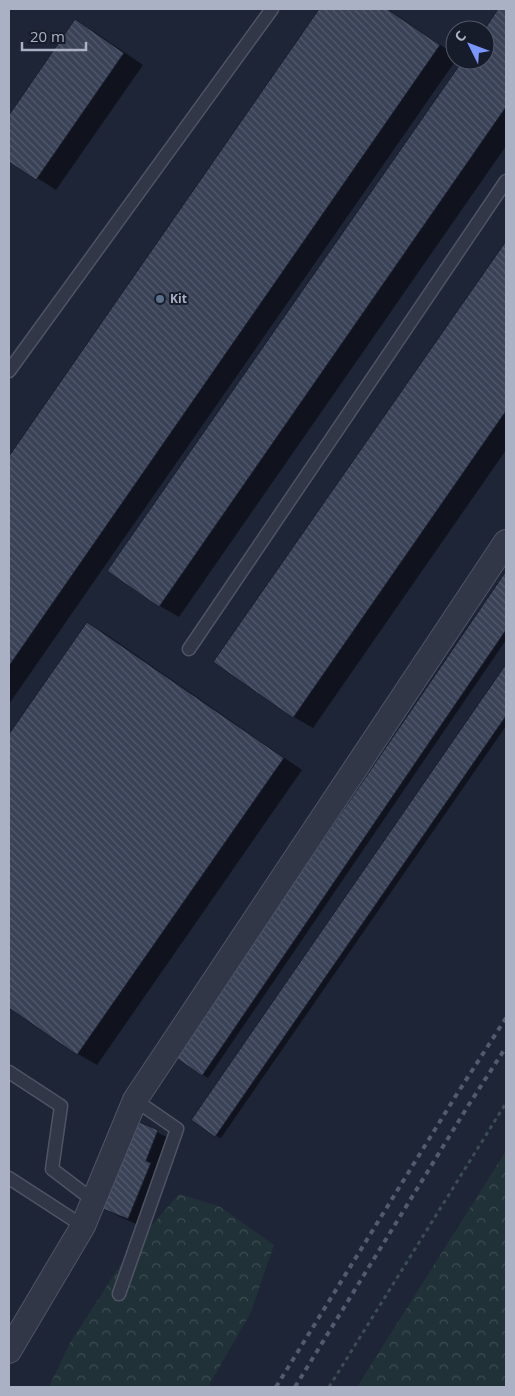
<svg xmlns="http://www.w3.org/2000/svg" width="515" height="1396" viewBox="0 0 515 1396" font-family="'Open Sans',sans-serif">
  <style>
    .forest { fill: url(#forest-crowns) }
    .shadow { fill: #0007 }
    .building { fill: url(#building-back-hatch); stroke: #191e2d }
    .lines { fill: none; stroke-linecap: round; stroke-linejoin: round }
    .service-casing { stroke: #4f5465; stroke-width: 15 }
    .minor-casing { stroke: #4f5465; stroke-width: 26 }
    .path { stroke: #3a4d52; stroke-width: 3; stroke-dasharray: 4 4; stroke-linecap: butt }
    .service { stroke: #323747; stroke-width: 12 }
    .minor { stroke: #323747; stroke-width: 24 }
    .rail { stroke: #535a6f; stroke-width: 4; stroke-dasharray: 5 5; stroke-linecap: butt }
    .service-dot { fill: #5c6f8a; stroke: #171c2b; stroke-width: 2 }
    .labels { text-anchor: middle; stroke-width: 4; stroke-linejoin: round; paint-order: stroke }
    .poi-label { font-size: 12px; font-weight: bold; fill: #abb1c4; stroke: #171c2b; text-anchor: start }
  </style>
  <defs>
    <pattern id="forest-crowns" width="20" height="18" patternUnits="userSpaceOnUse" patternTransform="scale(1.25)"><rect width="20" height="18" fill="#203138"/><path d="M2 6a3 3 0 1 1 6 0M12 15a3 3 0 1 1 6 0" fill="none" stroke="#3e4c53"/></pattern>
    <pattern id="building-back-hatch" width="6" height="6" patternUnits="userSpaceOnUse" patternTransform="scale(1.25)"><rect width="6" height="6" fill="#3a4257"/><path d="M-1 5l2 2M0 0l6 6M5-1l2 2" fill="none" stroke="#545b6e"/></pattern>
  </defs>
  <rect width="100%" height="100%" fill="#1e2537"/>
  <path class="forest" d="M506,1151V1387H357Z
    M179,1194L219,1206L274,1245L251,1312L208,1387H49L70,1343L128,1253Z"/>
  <path class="shadow" d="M321,9H388L455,55V60H456L9,704V458Z
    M500,9H506V146L179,617L160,606L109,571L464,60H485V30Z
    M76,21L95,32L143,65L56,190L9,160V117Z
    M506,243V450L313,728L294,717L215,662Z
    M506,573V640L208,1078L203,1075L177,1057Z
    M87,623L106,634L302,770L97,1065L78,1054L9,1006V736Z
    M506,666V726L221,1138L216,1136L192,1119Z
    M139,1124L173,1140L144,1227L120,1217L104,1208Z"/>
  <path class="building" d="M319,9H387L440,45L9,666V456Z
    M498,9H506V107L159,607L107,571L463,60H485V30H484Z
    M75,19L124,53L36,180L9,162V115Z
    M506,241V411L293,718L213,662Z
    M506,571V630L202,1076L175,1057Z
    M87,622L284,758L77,1055L9,1008V734Z
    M506,664V716L215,1137L191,1120Z
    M139,1122L158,1130L146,1161L151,1163L128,1219L103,1209Z"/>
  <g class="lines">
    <defs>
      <path id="service" d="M9,371L272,9
        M189,649L506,181
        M9,1072L61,1106L52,1169L94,1201
        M9,1178L83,1226
        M119,1294L177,1129L135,1100"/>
      <path id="minor" d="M9,1351L83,1226L135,1100L506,542"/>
    </defs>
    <use href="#service" class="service-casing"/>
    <use href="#minor" class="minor-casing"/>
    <path class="path" d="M329,1387L506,1103"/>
    <use href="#service" class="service"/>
    <use href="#minor" class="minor"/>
    <path class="rail" d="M276,1387L455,1097L506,1018
      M295,1387L468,1106L506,1047"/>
  </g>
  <circle class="service-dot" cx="160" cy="299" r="5"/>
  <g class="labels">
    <g class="poi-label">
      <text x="170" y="303">Kit</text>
    </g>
  </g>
  <rect width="515" height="1396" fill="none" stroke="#abb1c4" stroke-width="20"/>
  <g transform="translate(470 45) rotate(312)"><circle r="24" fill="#171c2b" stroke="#525868"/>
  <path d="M0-4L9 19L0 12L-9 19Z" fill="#7896fc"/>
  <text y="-8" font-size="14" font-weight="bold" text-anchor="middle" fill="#abb1c4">С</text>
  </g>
  <path d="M22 42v8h64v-8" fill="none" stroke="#abb1c4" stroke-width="2.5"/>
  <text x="30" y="42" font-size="15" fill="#abb1c4" stroke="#171c2b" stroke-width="4" paint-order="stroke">20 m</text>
</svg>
